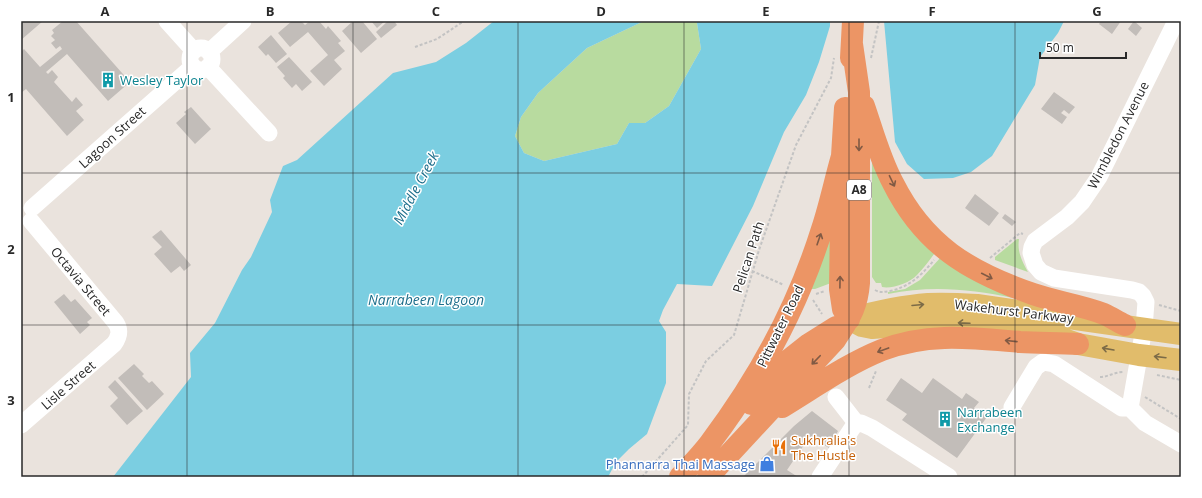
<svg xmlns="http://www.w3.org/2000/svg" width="1202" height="498" viewBox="0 0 1202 498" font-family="'Open Sans',sans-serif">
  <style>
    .green { fill: #b8db9f }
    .water { fill: #7bcee1 }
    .building { fill: #c2bdb9 }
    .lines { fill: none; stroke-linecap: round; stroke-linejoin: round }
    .path { stroke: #c3c3c3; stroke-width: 2; stroke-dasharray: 3 2; stroke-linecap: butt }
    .minor { stroke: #fff; stroke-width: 17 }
    .major { stroke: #e1bc6b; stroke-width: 22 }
    .highway { stroke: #ec9565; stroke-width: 22 }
    .oneway { stroke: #815a44 }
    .oneway2 { stroke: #7c6b47 }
    .grid { fill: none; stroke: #292929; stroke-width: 1; stroke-opacity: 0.55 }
    .labels { text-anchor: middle; stroke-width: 3; stroke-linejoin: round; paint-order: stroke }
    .shield { fill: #fff; stroke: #696969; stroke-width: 1 }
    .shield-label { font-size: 12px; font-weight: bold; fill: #292929 }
    .culture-label { font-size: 13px; fill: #0d838f; stroke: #fff; text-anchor: start }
    .street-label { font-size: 13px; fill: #292929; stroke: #fff }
    .food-label { font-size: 13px; fill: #c56008; stroke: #fff; text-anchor: start }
    .shop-label { font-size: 13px; fill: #366cbe; stroke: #fff; text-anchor: end }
    .water-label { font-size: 14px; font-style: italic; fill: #1c6e8b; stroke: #fff }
    .neatline { fill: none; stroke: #292929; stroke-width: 1.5 }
    .grid-label { font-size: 13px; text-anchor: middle; font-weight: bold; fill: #292929 }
  </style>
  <rect width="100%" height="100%" fill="#eae3dd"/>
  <path class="green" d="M644,21H695L697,23L701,49L669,106L645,123H629L617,144L544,161L524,153L515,136L521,117L538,93L587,48Z
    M872,159L937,250C931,258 925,267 917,275C910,283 892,289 882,287L881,283H876L872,277Z
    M835,205L831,283L815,289H808Z
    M1017,239H1019C1017,252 1022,261 1028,272L995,260V257Z
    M941,257L1013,298C971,289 931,285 888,294V292L905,289L920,280Z"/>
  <path class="water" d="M494,21H644L587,48L538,93L521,117L515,136L524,153L544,161L617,144L629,123H645L669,106L701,49L697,23L695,21H830V26L819,62L806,95L784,132L753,206L712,286L677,284L663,310L659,321L666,332V383L647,434L629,449L616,462L608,477H113L191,377L190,353L215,323L242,270L251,257L272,212L270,200L283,166L297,160L393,73L436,62L466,43Z
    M884,21H1064L1058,33L1040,57L1035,85L992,156L971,172L953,178L924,179L907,164L895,142Z"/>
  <path class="building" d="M21,21H43L21,40Z
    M63,21H76L130,82L108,101L67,54L46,72L48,74L52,70L58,77L54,82L72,102L76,97L83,105L76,111L84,120L67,136L26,89L21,93V52L24,49L40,67L62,49L60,46L56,49L51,43L55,40L51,36L54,33L52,30Z
    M292,21H301L305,25L310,21H319L326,29L328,26L341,41L338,43L345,51L334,60L342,69L324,86L310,71L328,55L308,32L290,47L278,33Z
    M353,21H362L377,39L361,53L342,31Z
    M371,21H385L377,28Z
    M388,21H394L397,25L381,38L376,32Z
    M1101,21H1121L1112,34L1099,24Z
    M1134,21L1142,28L1136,36L1128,29Z
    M271,35L287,54L276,63L268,54L266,56L258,47Z
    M289,57L312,82L302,91L296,84L292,88L283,78L285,76L277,67Z
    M1054,92L1075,107L1069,114L1064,110L1061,113L1067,117L1062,124L1041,109Z
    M191,107L211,129L195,144L176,123L186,114L184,112Z
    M975,194L999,213L989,226L965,208Z
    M1005,214L1016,222L1012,226L1002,218Z
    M161,230L191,265L184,271L180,266L171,273L154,254L162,247L152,237Z
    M64,294L71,302L75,299L92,318L87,322L90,325L80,334L54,302Z
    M134,364L144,374L142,376L149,383L152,381L164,394L147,410L118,378Z
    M901,378L922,393L933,378L962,399L966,393L979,402L974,408L987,417L957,458L902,420L907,414L886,400Z
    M115,380L143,411L127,425L110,406L118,398L108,387Z
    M812,411L838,431L829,448L815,439L811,445L806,442L787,470L798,477H743L794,426Z"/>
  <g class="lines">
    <path class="path" d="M415,47L437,39L464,21
      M871,58L879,21
      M990,258L1020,233L1023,234
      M752,271L784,285
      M875,290C880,293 884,292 890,291C909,287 922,275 934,260
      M816,294L825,291
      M813,300L822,314
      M1159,305L1181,311
      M1157,375L1181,380
      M1100,377C1108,377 1115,372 1123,372
      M869,388L876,371
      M1145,397L1181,419
      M642,477L688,425L689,394L706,361L734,335L759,250L796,145L831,78L834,58"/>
    <path class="minor" d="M167,21L194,51
      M190 59a11 11 0 1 1 22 0a11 11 0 1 1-22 0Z
      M209,52L243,21
      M208,67L269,133
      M32,208L193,66
      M836,397L857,424
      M1012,407L1036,367L1043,362L1054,364L1122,408H1130L1145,423L1181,444
      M1130,408L1144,328L1146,302L1143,296L1139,292L1132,290L1054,278L1041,272L1035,265L1031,253L1032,247L1035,241L1067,217L1082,202L1099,177L1176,21
      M857,424L861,423L872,428L949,477
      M21,425L114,344C119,337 121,331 116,323L31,221
      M820,477L853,427L857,424"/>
    <path class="major" d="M849,319L862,326L872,328L953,322L991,324L1031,328L1078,344L1139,355L1181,360
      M849,319C875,312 901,306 928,304C944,303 961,304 977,305L1181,334"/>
    <path class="highway" d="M851,58L853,21
      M864,106C873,132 880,159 893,183C924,245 969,272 1033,294C1056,302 1081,305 1104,314C1111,317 1118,322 1125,325
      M845,108L842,156L840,289L843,309L849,319
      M751,404L790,359L809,344L836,327
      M782,407C815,387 847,364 882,350C929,332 972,338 1020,342C1040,343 1059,343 1078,344
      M680,477C690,466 701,455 710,443C759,378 798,306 822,229C830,205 835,180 842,156
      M708,477L835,340C849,318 857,309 859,283V92L852,44"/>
  </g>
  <defs><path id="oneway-shaft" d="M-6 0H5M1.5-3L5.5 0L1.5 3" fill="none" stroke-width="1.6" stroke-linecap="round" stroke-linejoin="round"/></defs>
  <g class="oneway">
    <use href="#oneway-shaft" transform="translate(859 145) rotate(90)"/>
    <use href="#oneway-shaft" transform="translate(892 181) rotate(64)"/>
    <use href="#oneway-shaft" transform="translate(819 239) rotate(-71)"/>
    <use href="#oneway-shaft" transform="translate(987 276) rotate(27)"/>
    <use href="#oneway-shaft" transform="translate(840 282) rotate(-89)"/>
    <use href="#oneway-shaft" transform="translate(1011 341) rotate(-174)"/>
    <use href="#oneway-shaft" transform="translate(883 350) rotate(160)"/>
    <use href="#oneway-shaft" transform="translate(816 360) rotate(134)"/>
  </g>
  <g class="oneway2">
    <use href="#oneway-shaft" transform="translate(918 305) rotate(-5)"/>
    <use href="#oneway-shaft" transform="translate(964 323) rotate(-178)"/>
    <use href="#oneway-shaft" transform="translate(1108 349) rotate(-170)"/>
    <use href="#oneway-shaft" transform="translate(1160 357) rotate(-173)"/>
  </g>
  <path class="grid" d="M187,21V477M353,21V477M518,21V477M684,21V477M849,21V477M1015,21V477M21,173H1181M21,325H1181"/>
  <defs>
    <symbol id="building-bare" viewBox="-9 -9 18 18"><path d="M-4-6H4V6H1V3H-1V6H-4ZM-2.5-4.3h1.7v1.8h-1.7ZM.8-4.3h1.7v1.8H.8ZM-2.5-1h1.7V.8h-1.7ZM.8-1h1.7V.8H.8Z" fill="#0f9aa8" stroke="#fff" stroke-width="2.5" paint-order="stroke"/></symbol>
    <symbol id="restaurant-bare" viewBox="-9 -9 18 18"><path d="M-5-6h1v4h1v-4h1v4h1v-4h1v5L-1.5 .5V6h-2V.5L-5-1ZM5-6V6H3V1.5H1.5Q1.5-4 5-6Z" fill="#e8710a" stroke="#fff" stroke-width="2.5" paint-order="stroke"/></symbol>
    <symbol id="shop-bare" viewBox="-9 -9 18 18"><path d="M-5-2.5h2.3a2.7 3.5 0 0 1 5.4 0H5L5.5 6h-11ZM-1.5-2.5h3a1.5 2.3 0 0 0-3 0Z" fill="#3f7fe0" stroke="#fff" stroke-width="2.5" paint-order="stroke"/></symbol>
  </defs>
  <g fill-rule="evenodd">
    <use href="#building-bare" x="97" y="69" width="22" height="22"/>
    <use href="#building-bare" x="934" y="408" width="22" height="22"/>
    <use href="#restaurant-bare" x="768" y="436" width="22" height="22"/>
    <use href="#shop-bare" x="756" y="453" width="22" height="22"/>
  </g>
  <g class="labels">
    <rect class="shield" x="847" y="180" width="24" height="20" rx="3"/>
    <g class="shield-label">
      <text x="859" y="194">A8</text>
    </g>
    <g class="culture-label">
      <text x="120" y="85">Wesley Taylor</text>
      <text x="957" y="417">Narrabeen<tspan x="957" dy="15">Exchange</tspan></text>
    </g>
    <g class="street-label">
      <text transform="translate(1118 135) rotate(-63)" y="5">Wimbledon Avenue</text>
      <text transform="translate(112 137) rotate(-42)" y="5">Lagoon Street</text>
      <text transform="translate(748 257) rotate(-72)" y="5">Pelican Path</text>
      <text transform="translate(81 281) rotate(50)" y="5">Octavia Street</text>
      <text transform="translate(1014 311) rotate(7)" y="5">Wakehurst Parkway</text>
      <text transform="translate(780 326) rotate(-64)" y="5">Pittwater Road</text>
      <text transform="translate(68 385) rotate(-41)" y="5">Lisle Street</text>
    </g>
    <g class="food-label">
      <text x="791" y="445">Sukhralia's<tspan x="791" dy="15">The Hustle</tspan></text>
    </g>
    <g class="shop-label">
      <text x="755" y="469">Phannarra Thai Massage</text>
    </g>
    <g class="water-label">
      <text transform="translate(416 188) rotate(-62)" y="5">Middle Creek</text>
      <text x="426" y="305">Narrabeen Lagoon</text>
    </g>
  </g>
  <rect width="1202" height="498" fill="none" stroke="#ffffff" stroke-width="44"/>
  <path d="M1040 52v6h86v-6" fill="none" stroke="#292929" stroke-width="2"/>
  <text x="1046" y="52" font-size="12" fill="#292929" stroke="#ffffff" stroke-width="3" paint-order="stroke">50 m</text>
  <rect x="22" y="22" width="1158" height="454" class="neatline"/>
  <g class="grid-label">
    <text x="105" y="16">A</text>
    <text x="270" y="16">B</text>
    <text x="436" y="16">C</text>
    <text x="601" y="16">D</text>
    <text x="766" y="16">E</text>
    <text x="932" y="16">F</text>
    <text x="1097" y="16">G</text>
    <text x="11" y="102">1</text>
    <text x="11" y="254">2</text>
    <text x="11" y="405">3</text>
  </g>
</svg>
